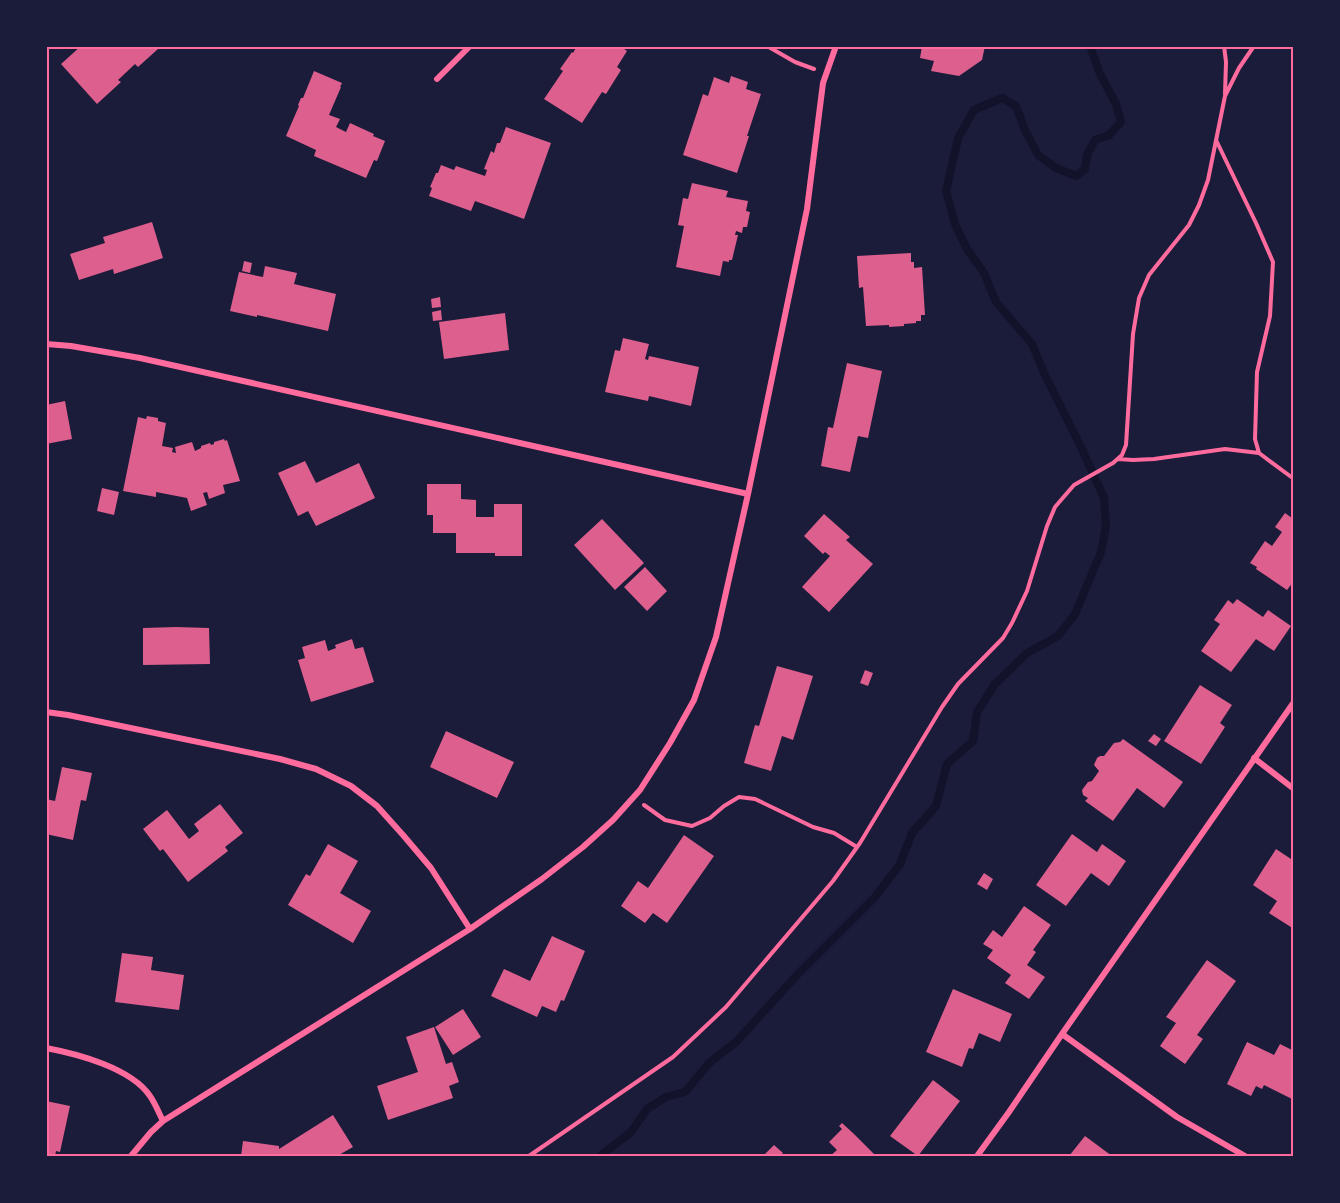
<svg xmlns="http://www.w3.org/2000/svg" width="1340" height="1203" viewBox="0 0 1340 1203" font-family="'Archivo Narrow',sans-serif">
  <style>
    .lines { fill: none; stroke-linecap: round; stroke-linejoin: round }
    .stream { stroke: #12122b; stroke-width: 8 }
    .building { fill: #dd5f8e }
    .path { stroke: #ff6b9d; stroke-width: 4 }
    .minor { stroke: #ff6b9d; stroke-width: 6 }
    .neatline { fill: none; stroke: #ff6b9d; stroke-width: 2 }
  </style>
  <rect width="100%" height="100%" fill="#1b1b3a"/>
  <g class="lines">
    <path class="stream" d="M600,1156L631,1132L647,1109L666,1097L685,1092L709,1063L736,1042L798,974L875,897L900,864L912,833L936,806L947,764L973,741L977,712L995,684L1027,653L1058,636L1075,614L1101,552L1106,526L1104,498L1081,447L1044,373L1032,344L996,302L984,273L967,249L955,224L946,191L958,138L974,110L1002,98L1016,106L1025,130L1038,155L1056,168L1076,176L1085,169L1087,155L1095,140L1109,135L1121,122L1116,104L1100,74L1090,46"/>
  </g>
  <path class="building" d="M81,46H89L91,48L92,46H156L158,49L138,67L135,64L118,80L121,82L97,104L61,64Z
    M577,46H620L627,51L617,67L621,70L606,94L602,92L582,123L544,99L563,71L560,69L572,52L573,53Z
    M922,46H985L982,60L959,76L931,71L934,61L920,58Z
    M314,71L342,83L340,87H341L329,115L340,119L336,127L346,132L350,123L374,134L373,136L385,141L377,161L374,160L366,178L314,156L316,150L286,136L299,106L298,105L301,98H303Z
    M731,76L748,82L746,89L761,94L747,136H749L737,173L683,155L703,94L708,96L714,77L729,83Z
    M506,127L551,143L524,219L475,201L471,211L429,196L432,188L430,187L436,173H438L441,165L454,170L456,166L485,176L487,170L484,169L491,151L494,153L497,143H500Z
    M692,183L728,191L726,197L748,201L746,211L750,212L747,227H743L742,233L736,231L735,235H738L732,260H729V262L723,261L720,276L676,267L684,226L678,225L683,198L688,199Z
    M152,222L163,258L114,274L113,269L79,280L70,254L105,243L103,237Z
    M911,253V262H914V268L922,267L925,315H921V321H916V323L904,324V326L889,327V325L866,326L863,287L859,288L857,256Z
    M244,261L252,263L250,273L242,271Z
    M265,266L297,273L294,284L336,294L328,331L257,315V317L230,311L239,272L263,277Z
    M440,297L441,307L432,308L431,299Z
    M441,310L442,320L433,321L432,312Z
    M505,313L509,350L444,359L439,322Z
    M623,338L649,344L645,359L648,360L649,356L699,367L691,406L649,396L648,401L605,392L615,350L620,351Z
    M847,363L882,371L868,438L858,436L850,472L821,466L828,427L833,428Z
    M65,401L72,439L46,444V405Z
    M147,416L158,418V421L166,423L162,446L173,448L172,452L176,453L175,447L192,442L195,451L201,448V446L210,443L211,445L214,444V442L224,439L225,441L227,440L240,481L223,485L225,493L209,499L207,492L203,493L207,505L191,511L187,498L156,492V497L123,491L138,417L146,419Z
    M305,461L316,483L359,463L375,498L316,526L308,511L298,516L278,473Z
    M427,484H461V499L476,500V517H494V504H522V556H495V553H456V533H433V515H427Z
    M102,488L119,492L114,515L97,511Z
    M1285,513L1292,518L1294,516V581L1287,590L1256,569L1257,567L1250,563L1265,541L1272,546L1282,532L1275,527Z
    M824,514L850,537L846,540L873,564L829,612L802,587L830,556L825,552L823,554L804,536Z
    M602,519L644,563L615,590L574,545Z
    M645,567L667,591L647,611L624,587Z
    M1237,599L1263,617L1268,610L1291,626L1274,651L1256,639L1231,672L1201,651L1220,624L1214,620L1228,600L1233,604Z
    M176,627L209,628L210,664L143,665V628Z
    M352,639L355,649L363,647L374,682L311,702L298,660L305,658L302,647L325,640L328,651L336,648L335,645Z
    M777,666L813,676L793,740L782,736L771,771L744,763L755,725L759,726Z
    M865,670L873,673L868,686L860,683Z
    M1200,685L1232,705L1220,723L1225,727L1201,764L1164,741Z
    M446,731L514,762L497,798L430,767Z
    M1154,734L1161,739L1156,746L1148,741Z
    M1123,739L1183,782L1164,808L1137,788L1113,821L1085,801L1088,798L1083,795L1082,790L1088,782L1092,781L1099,771L1094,765L1097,758L1100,756H1104L1114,743L1120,742Z
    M62,767L92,773L86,801L81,800L73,840L46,834V799L55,801Z
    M220,804L243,833L225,847L228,851L188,882L163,849L160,851L143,829L167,810L189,839L199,831L194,824Z
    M1072,834L1097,852L1102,844L1126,861L1109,886L1091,873L1066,906L1036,885Z
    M684,835L714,856L667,923L653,913L645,923L621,906L638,881L648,888Z
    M328,844L358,861L340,893L371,911L353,943L288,905L306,874L310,876Z
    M1276,849L1294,861V929L1269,913L1277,901L1253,885Z
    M984,873L993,879L987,890L977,884Z
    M1024,906L1051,925L1033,950L1036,952L1027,965L1045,977L1029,999L1005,983L1011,975L987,958L993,950L983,944L993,930L1002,937Z
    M552,936L585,951L564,1001L561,1000L556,1012L542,1006L537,1017L491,996L504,969L530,981Z
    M122,953L153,957L151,970L184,975L179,1010L115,1002Z
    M1207,960L1236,981L1197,1035L1203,1039L1185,1064L1160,1046L1176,1023L1166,1017Z
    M953,989L1012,1014L1000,1042L979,1033L973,1049L969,1048L962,1067L926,1052Z
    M463,1009L481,1037L453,1055L435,1027Z
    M434,1027L446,1064L452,1062L459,1082L449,1086L453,1098L388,1120L377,1086L418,1072L406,1037Z
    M1247,1042L1274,1055L1280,1044L1294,1051V1059L1291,1064L1294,1066V1095L1292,1099L1264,1085L1262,1089L1256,1086L1251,1096L1227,1084Z
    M933,1080L960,1101L918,1156L890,1136Z
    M46,1101L70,1106L60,1152L56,1151L55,1156H46Z
    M333,1115L353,1147L337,1156H241L243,1141L279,1146V1149Z
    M842,1123L854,1134L876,1156H830L837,1150L829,1142L842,1129L839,1126Z
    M1085,1136L1112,1156H1069Z
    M774,1145L783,1153L780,1156H766L764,1155Z"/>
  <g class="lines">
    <path class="path" d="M767,46L795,62L814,69
      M1224,46L1226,62L1225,94
      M1216,140L1256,223L1273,262L1270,316L1257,372L1255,439L1259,453L1294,479
      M1118,459L1133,460L1154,459L1225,449L1259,453
      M644,805L665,820L692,826L710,818L724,806L739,797L755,799L813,827L834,833L857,847
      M529,1156L673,1057L726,1007L833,881L860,843L942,707L958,684L1003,638L1012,623L1027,591L1047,526L1055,507L1074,485L1113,463L1122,455L1126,445L1133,334L1139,298L1149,275L1189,225L1199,205L1208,180L1225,96L1239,68L1254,46"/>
    <path class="minor" d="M437,79L470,46
      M46,344L71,346L140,358L748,494
      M46,712L68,715L280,759L316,769L351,786L377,806L403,835L431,868L470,929
      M1254,758L1294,789
      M1062,1034L1177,1117L1245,1156
      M46,1048C78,1054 131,1068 150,1096C155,1103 159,1113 163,1121
      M131,1156L151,1132L163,1121L470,929L542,879L583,847L613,820L640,790L670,743L694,700L716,637L748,494L807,209L823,83L836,46
      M977,1156L1009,1112L1062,1034L1294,702"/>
  </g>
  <rect width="1340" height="1203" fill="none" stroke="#1b1b3a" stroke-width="96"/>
  <rect x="48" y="48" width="1244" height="1107" class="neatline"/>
</svg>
